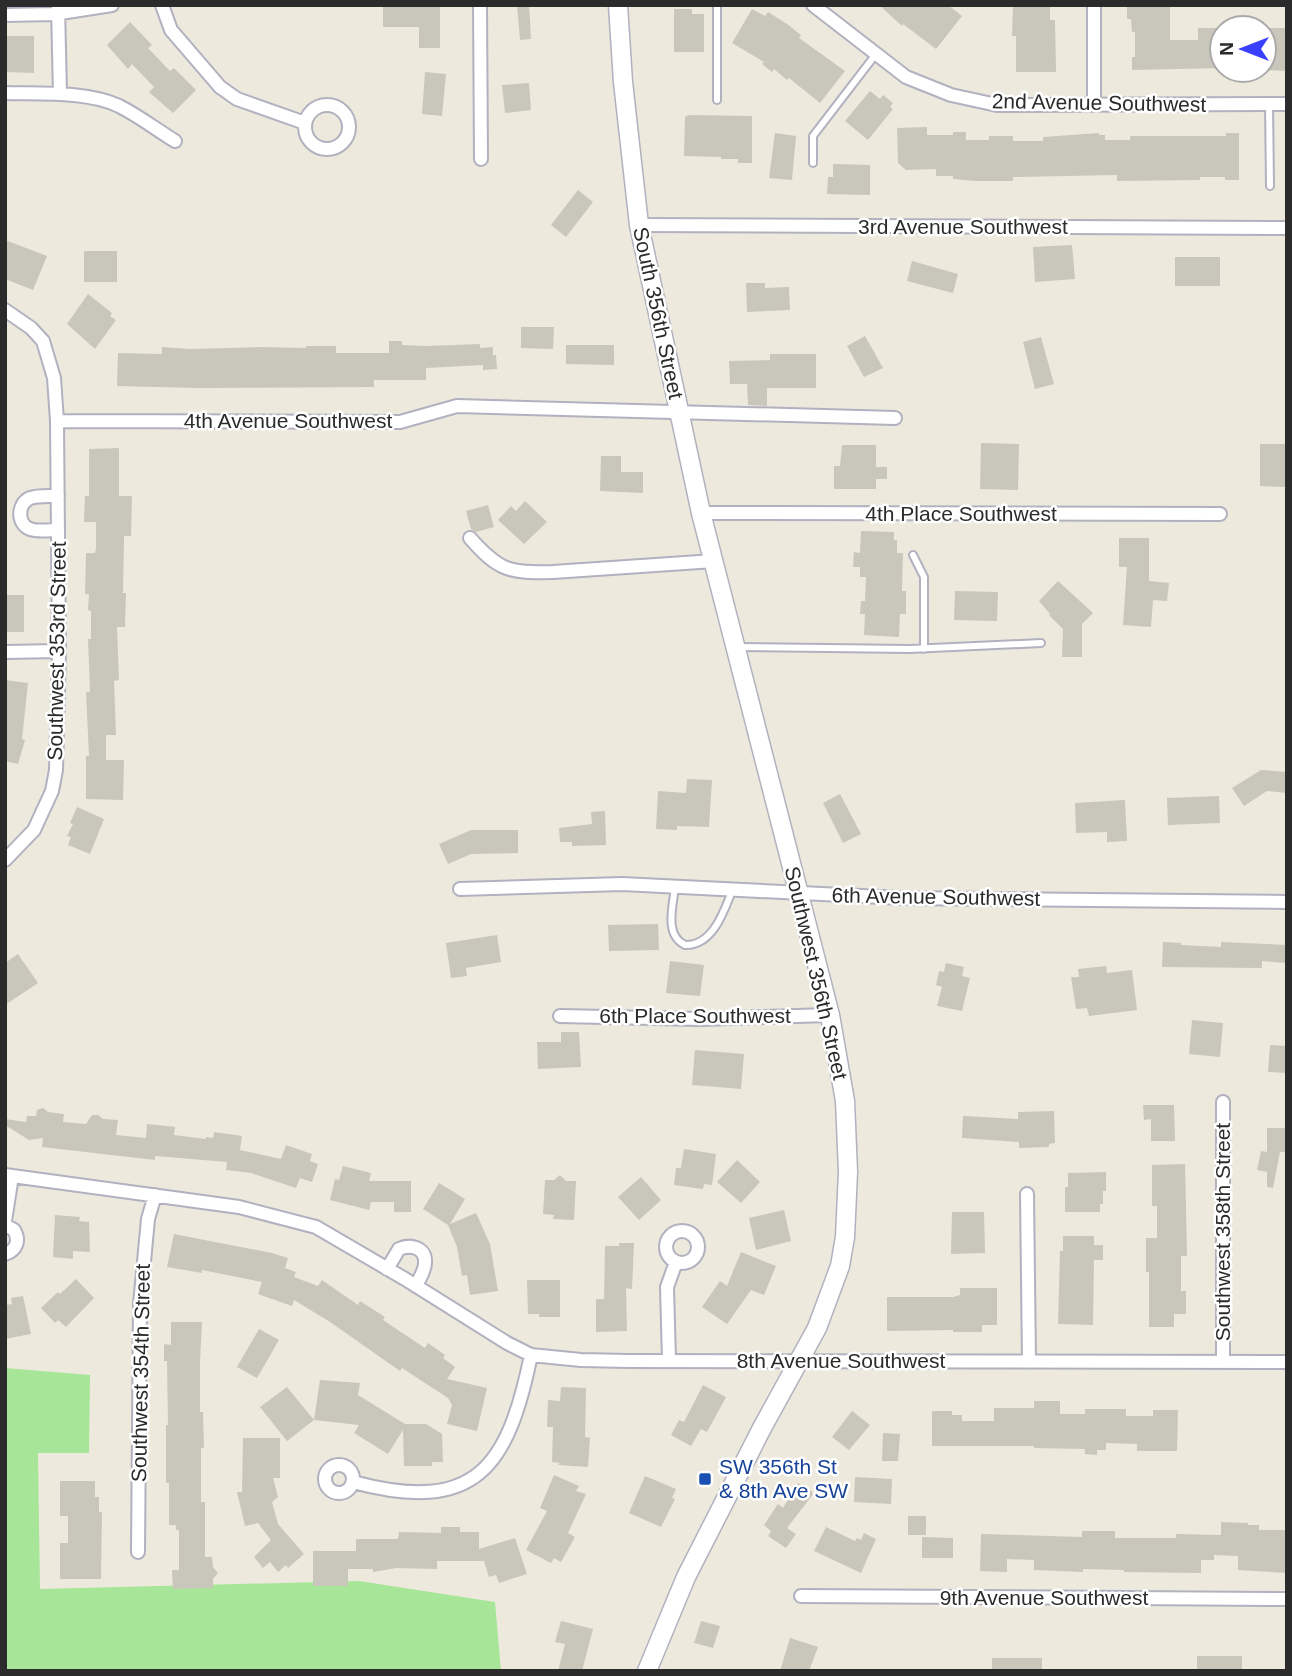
<svg xmlns="http://www.w3.org/2000/svg" width="1292" height="1676" viewBox="0 0 1292 1676" font-family="Helvetica,sans-serif">
  <style>
    .green { fill: #a7e698 }
    .building { fill: #c9c6bc }
    .lines { fill: none; stroke-linecap: round; stroke-linejoin: round }
    .lane-casing { stroke: #b1b1c0; stroke-width: 10 }
    .street-casing { stroke: #b1b1c0; stroke-width: 16 }
    .secondary-casing { stroke: #b1b1c0; stroke-width: 21 }
    .lane { stroke: #fff; stroke-width: 6 }
    .street { stroke: #fff; stroke-width: 12 }
    .secondary { stroke: #fff; stroke-width: 18 }
    .transit-dot { fill: #1a4fb4; stroke: #fff; stroke-width: 2.5 }
    .labels { text-anchor: middle; stroke-width: 5; stroke-linejoin: round; paint-order: stroke }
    .street-label { font-size: 21px; fill: #2b2b2b; stroke: #fff }
    .transit-label { font-size: 21px; fill: #164399; stroke: #fff; text-anchor: start }
  </style>
  <rect width="100%" height="100%" fill="#eee9dd"/>
  <path class="green" d="M5,1368L90,1375L89,1453H38L40,1589L359,1581L495,1602L501,1671H5Z"/>
  <path class="building" d="M383,5H440V48H419V27H383Z
    M517,5H529L531,39L520,40Z
    M879,5H948L962,16L936,49L903,24L902,26Z
    M1127,5H1170V40H1198V28H1222V68L1132,70V57H1135V32H1132L1131,19H1127Z
    M1013,6L1050,7V20H1055L1056,72H1016V36H1012Z
    M674,9H692V14H704V52H674Z
    M752,9L765,16L768,12L787,24L801,35L799,38L845,71L820,103L789,78L787,80L774,69L772,72L762,64L764,62L732,43Z
    M130,22L152,45L148,48L170,71L174,68L196,90L173,113L149,92L154,87L132,64L128,69L107,45Z
    M1264,28H1287V71L1264,70Z
    M5,36H34V73L5,72Z
    M425,72L446,74L442,116L422,114Z
    M529,83L531,110L505,113L502,85Z
    M870,91L880,99L883,95L893,103L890,107L893,109L868,140L845,121Z
    M689,115L752,116V163H738V159H721V157L684,156L685,117Z
    M927,127V135H953V132H966V140H989V136H1013V141H1043V137L1099,133V135H1105V140H1130V136H1226V133H1239V180H1225V177H1200V180L1117,181V175L1013,177V181H976L953,179V176H936V169L906,170L898,163L897,128Z
    M775,133L796,136L792,180L769,178Z
    M833,164L870,165V195L827,194L828,177H833Z
    M578,190L593,202L566,237L551,225Z
    M5,240L47,256L33,290L5,279Z
    M1072,245L1075,279L1035,282L1033,247Z
    M84,251H117V282H84Z
    M1175,257H1220V286H1175Z
    M912,261L958,274L953,293L907,281Z
    M746,283H765V288L789,287L790,310L747,312Z
    M88,294L112,313L110,316L116,320L95,349L67,324Z
    M521,327H554L553,349L521,348Z
    M865,336L883,368L864,377L847,346Z
    M1041,337L1054,384L1035,389L1023,342Z
    M389,341H402V345L426,346L480,344V348L493,347V355H496L497,369L483,370V365L426,368V380H374V387L197,388L117,386L118,353L162,354V347L189,349L261,347L306,348V346H336V353H389Z
    M566,345H614V365L566,364Z
    M770,354H816V388H767V406L748,405L747,384H730L729,361L770,360Z
    M981,443L1019,444L1018,490L980,489Z
    M1260,444H1287L1285,487L1260,486Z
    M842,445H876V467H887V479H876V489H834V466H840Z
    M119,448V496H132L131,536H124L123,593H126L125,627H117L119,680L114,681L116,735H106V760H124L123,800L86,799V756H89L86,692H90L88,639H91V611L88,610L89,594H85L86,553H95L96,548V522H84L85,496H89V449Z
    M601,456H621V472H643V493L600,491Z
    M525,501L547,522L524,544L498,520L511,506L516,511Z
    M488,505L494,527L476,532L471,529L466,511Z
    M861,531L894,532V540H897V553H903L902,591H906V614H900L899,637L864,635L865,614H860L861,601H865L866,577H860V567H853L854,552L860,553Z
    M1119,538H1149V581L1169,583L1167,601L1153,600L1151,627L1123,625L1127,567H1119Z
    M1058,581L1093,613L1082,624V657H1062L1063,629L1049,615L1050,614L1039,601Z
    M955,591L998,592L997,621L954,620Z
    M5,595H24V632H5Z
    M5,680L28,683L22,739L25,740L18,764L5,761Z
    M1261,770L1287,772V793L1267,791L1244,806L1232,788Z
    M687,779L712,780L709,827L677,826V830L656,829L658,791L686,793Z
    M840,794L861,834L843,843L823,803Z
    M1219,796L1220,823L1168,825L1167,798Z
    M1125,800L1127,841L1107,842V832L1076,833L1075,803Z
    M77,807L104,819L90,854L68,845L71,837L67,836L73,824L70,823Z
    M605,811L606,845L572,846V842H560L559,828L592,824L591,812Z
    M471,830H518V853L471,854L448,864L439,844Z
    M658,924L659,950L609,951L608,925Z
    M497,935L501,962L466,968L467,976L451,978L446,943Z
    M1163,942L1181,943V945L1221,947V942L1287,945V963L1262,961V968L1162,967Z
    M18,954L38,983L5,1005V963Z
    M670,961L704,965L700,996L666,993Z
    M946,963L964,967L962,976L970,978L962,1011L937,1006L942,987L936,985L939,971L944,972Z
    M1106,966L1107,973L1132,970L1137,1010L1089,1016L1087,1008L1076,1009L1071,977H1079L1078,969Z
    M1192,1020L1223,1023L1220,1057L1189,1054Z
    M561,1032H579L581,1067L538,1069L537,1042H561Z
    M1270,1045L1287,1046V1073L1268,1072Z
    M695,1050L744,1054L741,1089L692,1085Z
    M1143,1105H1174L1175,1141H1151V1119L1144,1120Z
    M43,1108L48,1112L64,1114L63,1122L86,1124L92,1115H98L103,1119L118,1120L116,1135L146,1138L147,1124L175,1127L174,1135L206,1139V1137L213,1138L214,1132L242,1136L240,1150L281,1159L286,1145L312,1154L310,1161L318,1164L312,1182L300,1178L296,1188L251,1173L226,1170L227,1162L155,1156V1160L42,1147L43,1138L29,1140L5,1125V1119L26,1122L27,1116H36L37,1110Z
    M1054,1111L1055,1143L1049,1144V1147L1019,1148V1142L962,1138L963,1116L1018,1119V1112Z
    M1267,1128H1287V1152H1280L1273,1188L1267,1187V1172L1257,1170L1261,1151L1267,1152Z
    M684,1149L716,1154L712,1185L704,1184L703,1189L674,1185L676,1168H681Z
    M737,1160L760,1182L741,1203L717,1182Z
    M1185,1164L1187,1256H1181V1291H1186V1314H1174V1327H1149V1272H1146V1238H1157V1206H1152V1165Z
    M343,1166L371,1173L369,1181H411V1212H394V1202H371L369,1210L330,1200L335,1179L339,1180Z
    M1106,1172V1191H1103V1204H1100V1212H1065V1187H1068V1173Z
    M560,1175L566,1181H576L574,1220L553,1219L554,1215L543,1214L545,1180H554Z
    M641,1177L661,1200L639,1220L618,1197Z
    M439,1183L465,1199L450,1224L476,1213L490,1244L498,1291L470,1295L467,1275L462,1276L457,1247L448,1225L423,1209Z
    M784,1210L791,1241L756,1250L749,1218Z
    M952,1212H984L985,1253L951,1254Z
    M55,1215L80,1217L79,1221L89,1222L90,1252L73,1251V1259L53,1257Z
    M174,1234L272,1253L288,1258L285,1268L296,1272L294,1277L318,1286L322,1280L358,1305L360,1301L385,1317L383,1320L425,1348L428,1343L445,1355L443,1358L455,1367L447,1379L487,1388L477,1431L447,1424L452,1405L448,1398L402,1368L400,1371L330,1322L294,1300L292,1306L258,1294L262,1282L202,1270V1273L167,1267Z
    M1063,1236H1094V1245H1103V1260H1094L1093,1325L1058,1324L1060,1251H1063Z
    M619,1243H634L632,1289L626,1288L627,1331L596,1332V1299H604L605,1246H619Z
    M741,1252L776,1266L764,1295L751,1290L727,1324L702,1307L720,1281L727,1286Z
    M76,1279L94,1298L66,1327L58,1320L55,1323L41,1308L58,1292L60,1294Z
    M527,1280H560V1317H539V1314H528Z
    M960,1288H997V1325H982V1332H953V1330L887,1331V1297H953L960,1295Z
    M23,1296L31,1334L5,1339V1305L12,1304L11,1298Z
    M171,1322H202L200,1361V1412H203L204,1448H201V1502H205V1557H212L213,1567L218,1573L213,1579V1588L173,1589L172,1570H179V1530H176V1525H169V1483H166V1425H168L167,1361H164V1344L171,1345Z
    M259,1329L279,1340L257,1378L237,1367Z
    M320,1380L360,1383L358,1395L405,1424H426L442,1434L443,1462H432V1466H404L403,1430L388,1454L354,1433L359,1425L314,1420Z
    M703,1385L726,1397L707,1432L701,1429L691,1446L671,1435L679,1420L684,1422Z
    M287,1387L314,1420L287,1441L260,1407Z
    M561,1387L586,1388L585,1437L590,1438L588,1467L558,1465L560,1463L552,1462L553,1427H547L548,1400L560,1401Z
    M1034,1401H1060V1414H1085V1409H1126V1416H1153V1410H1178L1177,1451H1137V1444L1106,1443V1450H1097V1455L1085,1454V1449L1034,1448V1446H932V1411H952V1415H962V1421H994V1408H1034Z
    M852,1411L870,1425L849,1450L832,1437Z
    M883,1433L900,1434L898,1461H882Z
    M243,1438H280V1478H273L278,1497L272,1502L278,1524L304,1554L288,1568L286,1565L278,1572L270,1562L263,1568L254,1557L271,1540L258,1523L245,1526L237,1492H242Z
    M554,1475L579,1486L576,1491L586,1494L568,1533L575,1537L561,1562L554,1558L551,1563L526,1550L547,1511L540,1508Z
    M645,1476L676,1489L672,1498L675,1499L661,1527L629,1513Z
    M855,1477L892,1479L891,1504L854,1502Z
    M60,1481H95V1497H99V1512H102L101,1579H60V1543H68V1516H60Z
    M798,1483L814,1493L787,1528L796,1534L786,1548L768,1536L771,1531L764,1525L778,1504L783,1508Z
    M908,1516H926V1535H908Z
    M1221,1522L1248,1523V1525H1259V1530H1287V1573L1238,1570V1556L1214,1555V1560H1201V1573L1124,1572V1570L1083,1569V1572L1034,1570V1560L1007,1559V1572L980,1571L981,1534L1082,1537V1531H1115V1538H1176V1534L1221,1535Z
    M441,1527H460V1532H479V1549L515,1538L527,1574L499,1583L496,1575L489,1577L484,1561H437V1569L396,1568L373,1572V1569H348V1586H313V1551H356V1539H398L399,1532L441,1533Z
    M826,1527L855,1541L857,1538L861,1540L864,1533L876,1539L861,1573L814,1551Z
    M922,1537L953,1538V1558H922Z
    M561,1621L593,1629L582,1671H558L565,1644L555,1642Z
    M701,1621L720,1626L713,1648L694,1643Z
    M790,1638L818,1647L809,1671H780Z
    M1197,1656H1242V1671H1197Z
    M992,1658H1042V1671H992Z"/>
  <g class="lines">
    <defs>
      <path id="lane" d="M717,5V100
        M1269,104L1270,186
        M813,163V136L876,54
        M913,555L924,577V649
        M738,647L910,649L1041,643
        M675,887C673,906 664,935 685,945C713,946 724,911 732,891"/>
      <path id="street" d="M162,5L171,30L220,87L237,99L305,123
        M480,5L481,159
        M813,5L906,77L951,95L997,105L1287,104
        M1094,5V105
        M58,7L60,94
        M5,15L54,14L112,5
        M5,93C40,94 87,91 119,106C139,116 157,130 175,141
        M305 127a22 22 0 1 1 44 0a22 22 0 1 1-44 0Z
        M639,225L1287,228
        M5,310L31,328L43,341L54,378L57,421L59,651L56,770L52,791L34,830L5,860
        M57,421L400,422L457,406L895,418
        M58,496C49,496 38,495 30,498C17,504 17,524 30,529C38,532 50,530 58,530
        M701,513L1220,514
        M470,538C499,571 509,573 553,572L714,561
        M5,652L59,651
        M460,889L622,884L901,898L1287,902
        M560,1016L700,1019L830,1015
        M5,1175L239,1207L316,1227L405,1279L507,1343L531,1355L581,1360L628,1361L1287,1362
        M1027,1194L1029,1362
        M5,1221L12,1176
        M5,1225L14,1230C20,1240 17,1250 5,1254
        M666 1247a16 16 0 1 1 32 0a16 16 0 1 1-32 0Z
        M387,1269L399,1249C410,1244 426,1247 425,1263C425,1271 419,1279 416,1286
        M669,1360L667,1287L676,1262
        M1223,1361V1102
        M325 1479a14 14 0 1 1 28 0a14 14 0 1 1-28 0Z
        M353,1482C476,1515 508,1467 531,1355
        M138,1552L140,1304L148,1219L155,1195
        M801,1596L1287,1599"/>
      <path id="secondary" d="M618,5L623,82L639,225L701,513L830,1015L845,1101L848,1172L845,1237L840,1266L817,1328L762,1428L686,1577L647,1671"/>
    </defs>
    <use href="#lane" class="lane-casing"/>
    <use href="#street" class="street-casing"/>
    <use href="#secondary" class="secondary-casing"/>
    <use href="#lane" class="lane"/>
    <use href="#street" class="street"/>
    <use href="#secondary" class="secondary"/>
  </g>
  <rect class="transit-dot" x="698" y="1472" width="14" height="14" rx="3.5"/>
  <g class="labels">
    <g class="street-label">
      <text transform="translate(1099 103) rotate(1)" y="7">2nd Avenue Southwest</text>
      <text x="963" y="234">3rd Avenue Southwest</text>
      <text transform="translate(658 313) rotate(78)" y="7">South 356th Street</text>
      <text x="288" y="428">4th Avenue Southwest</text>
      <text x="961" y="521">4th Place Southwest</text>
      <text transform="translate(57 651) rotate(-89)" y="7">Southwest 353rd Street</text>
      <text transform="translate(936 897) rotate(1)" y="7">6th Avenue Southwest</text>
      <text transform="translate(816 973) rotate(77)" y="7">Southwest 356th Street</text>
      <text x="695" y="1023">6th Place Southwest</text>
      <text transform="translate(1223 1232) rotate(-90)" y="7">Southwest 358th Street</text>
      <text x="841" y="1368">8th Avenue Southwest</text>
      <text transform="translate(141 1373) rotate(-89)" y="7">Southwest 354th Street</text>
      <text x="1044" y="1605">9th Avenue Southwest</text>
    </g>
    <g class="transit-label">
      <text x="719" y="1474">SW 356th St<tspan x="719" dy="24">&amp; 8th Ave SW</tspan></text>
    </g>
  </g>
  <rect width="1292" height="1676" fill="none" stroke="#2b2b2b" stroke-width="14"/>
  <g transform="translate(1243 49) rotate(270)"><circle r="33" fill="#ffffff" stroke="#aaaaaa" stroke-width="2"/>
  <path d="M0-5L12 26L0 18L-12 26Z" fill="#3941ff"/>
  <text y="-10" font-size="19" font-weight="bold" text-anchor="middle" fill="#2b2b2b">N</text>
  </g>
</svg>
